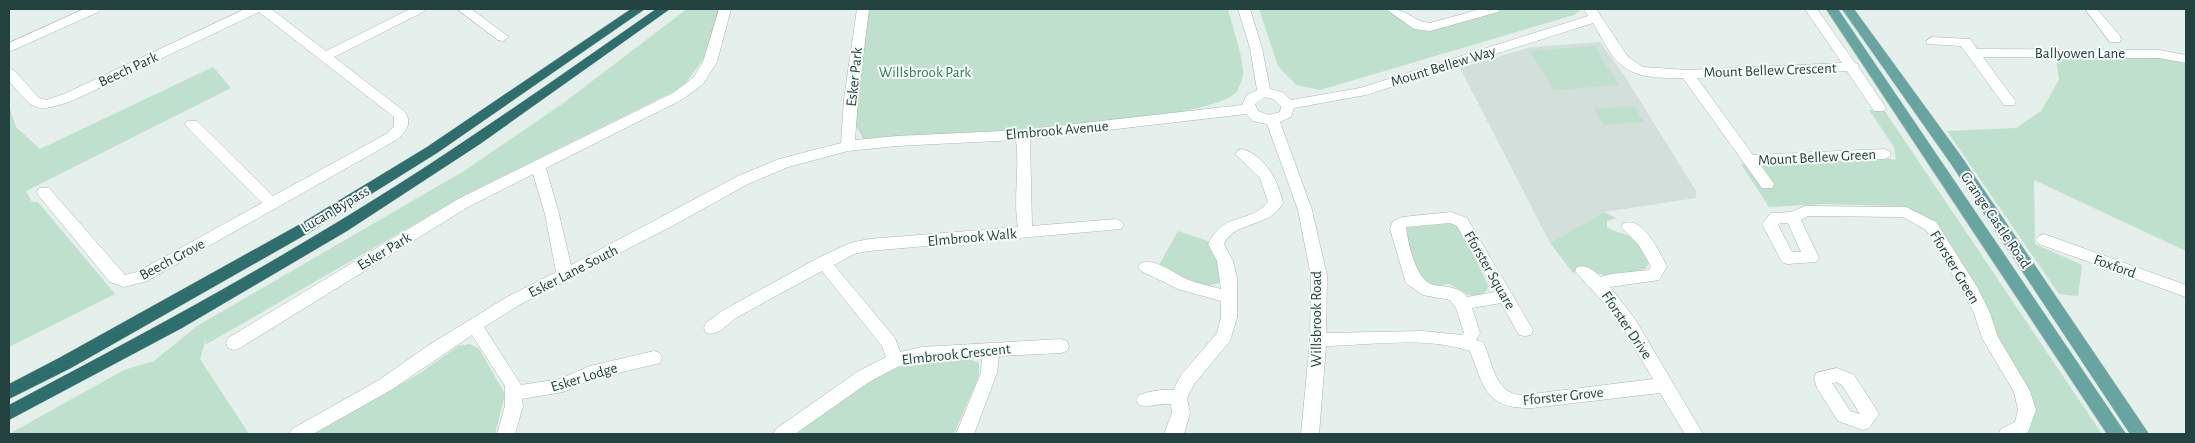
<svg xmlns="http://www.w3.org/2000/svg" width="2195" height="443" viewBox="0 0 2195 443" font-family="'Alegreya Sans',sans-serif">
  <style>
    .built { fill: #d3dfdb }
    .green { fill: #bee0cd }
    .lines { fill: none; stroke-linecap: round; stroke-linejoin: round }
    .minor-casing { stroke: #a7b8b5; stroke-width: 1 }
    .major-casing { stroke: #c1cac9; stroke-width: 1 }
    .highway-casing { stroke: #c1cac9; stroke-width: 1 }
    .minor { fill: #fff; fill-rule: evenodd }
    .major { fill: #69a5a0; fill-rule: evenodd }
    .highway { fill: #2e6f6d; fill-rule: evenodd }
    .labels { text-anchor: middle; stroke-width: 4; stroke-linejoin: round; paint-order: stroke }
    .street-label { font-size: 15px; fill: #23423f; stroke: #f6fbf9 }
    .park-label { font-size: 15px; fill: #2c7a58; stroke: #f6fbf9 }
  </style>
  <rect width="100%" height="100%" fill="#e5efec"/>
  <path class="built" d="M1600,42L1624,75L1696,191V198L1604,212L1550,243L1460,68L1531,47Z"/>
  <path class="green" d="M687,9H722L704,58L683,87L469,193L205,345L206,338L200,359L249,434H9L124,370L154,361L197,326L464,171L562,104Z
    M869,9H1228C1232,26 1243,56 1243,72C1244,76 1240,85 1238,90C1218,125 916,137 864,140L854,123Z
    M1259,9H1384L1411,25L1430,28L1501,9H1582L1574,15L1320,90L1296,85L1278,66Z
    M1594,46L1619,85L1554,90L1530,51Z
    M2115,55L2165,58L2186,63V251L2034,180L2035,244L2082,265L2078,296L2059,294L1947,131L2016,128L2041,111L2059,80L2056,59Z
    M213,67L231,88L26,191L32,202H38L115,294L9,347V106L16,127L40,149Z
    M1634,106L1644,122L1604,125L1594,109Z
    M1869,110H1884L2102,434H2027L2033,415L2000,349L1982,297L1939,229L1897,207V206L1823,204L1769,207L1741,164L1879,157L1896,160L1894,147Z
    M1604,212L1616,218L1607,221V227C1614,232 1622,233 1630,236C1639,240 1645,255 1649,263L1645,269C1622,274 1605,282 1584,266L1573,273L1550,243Z
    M1411,223H1454L1460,229L1488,285L1487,290L1480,296L1468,295L1450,284L1430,286L1418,277L1402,228Z
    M1178,231L1211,242L1219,264L1222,280C1208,295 1175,273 1159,265Z
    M470,344L479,349L505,394L495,434H312L419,374L458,346Z
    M935,359H969L979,363V376L954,434H793L794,431L871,380L901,366Z"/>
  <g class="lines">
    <defs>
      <path id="minor" d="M84,9H100L98,12L9,52V43Z
        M245,9H271L326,51L410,9H425L423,12L334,57L405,112C412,123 407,130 398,139L147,281L124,287L110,282L39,196L37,192L39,188H49L125,275L137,272L262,203L187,127L185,124L187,121H197L273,196L388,133L394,126V117L259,12L74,100C35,114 35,111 9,81V69L14,70L39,98L46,100L64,94Z
        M457,9H471L509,37L503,41L498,40Z
        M719,9H731L717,62L703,84L683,99L546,168L559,214L571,265L738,176L779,159L841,143L844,99L857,9H869L858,99L855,140L897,136L1022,130L1242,105L1247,95L1257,90L1250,48L1238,9H1250L1262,48L1270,89L1282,92L1291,100L1360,88L1588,16L1585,11L1586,9H1596L1628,57L1643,67L1687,70L1842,63L1805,9H1817L1855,63L1858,64L1859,68L1886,108L1884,111H1874L1847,71L1697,78L1753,155L1884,149L1889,151L1891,154L1889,157L1884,159L1760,164L1774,184L1772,188H1762L1683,78C1661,78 1636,79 1619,63C1608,53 1601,35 1593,23L1366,95L1294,108L1291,117L1280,122L1312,210L1327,276L1326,333L1423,331L1462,335L1464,333L1456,308L1450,300L1423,295L1406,283L1390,229L1393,221L1402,217L1451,212L1467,218L1533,330L1531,335L1525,336L1519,335L1501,303L1472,308L1480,333L1476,340L1483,342C1491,358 1494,386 1512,393C1518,396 1526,394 1532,394L1653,379L1614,314L1575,271L1577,267C1588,264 1593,271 1601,277L1611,274L1649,270L1651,266L1638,244L1621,227L1624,223C1644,217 1659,252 1667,266L1659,280L1610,287L1635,319L1703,434H1685L1660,393L1532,408C1486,409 1484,388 1470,351C1426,336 1372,345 1326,346L1319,434H1301L1310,340L1311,276L1298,210L1267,124L1253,121L1246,114L1030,139L1032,226L1116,219L1121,221L1124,225L1121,229L869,251L854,254L834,265L895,338L900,352L922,347L1061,339L1067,341L1069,346L1067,351L1061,353L999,356L997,373L974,434H956L981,373L982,357L922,361L899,366L869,382L795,434H773L776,429L857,372L886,357L882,346L822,271C793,287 764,302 736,318C726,324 719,337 706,333L704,328L706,323L722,311L818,258L850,243L869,239L1018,227C1013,198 1020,169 1016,140L897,146L848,151L788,167L748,184L672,226L519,305L484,327L521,385L560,379L590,366L654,351L660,353L662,358L660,363L593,379L563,392L522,399L523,406L515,434H497L505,406V386L472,335L391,390L313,434H289L292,429L379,380L429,345L507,297L556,272L545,214L533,174L468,207L240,348L234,350L228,348L226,343L228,338L458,199L673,93L693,78L703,62ZM1264,97L1273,99L1281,106L1280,112L1269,115L1258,111L1255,104ZM1450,223L1457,226L1495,292L1467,297C1458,286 1447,287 1434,285C1416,282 1408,243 1406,227Z
        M1386,9C1409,8 1410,21 1430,23L1481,9H1500L1498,12L1430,31L1414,29Z
        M2085,9H2097L2120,36L2121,39L2120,42H2110Z
        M1932,37L1970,39L1977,49L2159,50L2186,55V63L2159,58L1983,57L2016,102L2014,105H2004L1961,46L1927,44L1926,41Z
        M1242,149C1266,156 1278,181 1283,203C1269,229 1235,220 1224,244L1233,261L1237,278V317L1230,341L1194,384L1187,398L1190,413L1184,434H1164L1172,413L1171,404C1160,403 1149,408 1139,405L1136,400L1139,395C1151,391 1161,389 1173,390L1182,374L1217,333L1221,317V301L1178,289L1141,271L1138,267L1141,263C1157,258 1175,275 1189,280C1199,284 1211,286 1221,289L1217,261L1208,244C1225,210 1249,225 1268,202L1260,178L1235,154L1237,151Z
        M1805,206L1906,207L1936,222L1977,287L1990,313L1998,337L2030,391L2036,410L2028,432L2024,434H1998L2001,429L2015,422L2018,410L2014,392L1982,338L1974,313L1964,294L1926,230L1903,217L1808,216L1801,220L1819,258L1816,262L1787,264L1782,262L1762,224L1771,213L1791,212ZM1780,223H1788L1801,252H1792L1778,225Z
        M2044,234L2186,285V297L2039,244L2036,240L2039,236Z
        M1837,368L1854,375L1876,409L1879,414L1869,428L1863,430L1838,421L1817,388L1814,378L1816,373ZM1836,382L1842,385L1860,414L1850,411L1832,383Z"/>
      <path id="major" d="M1826,9H1838L2126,434H2107Z
        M1842,9H1854L1961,156L2149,434H2130L1951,164Z"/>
      <path id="highway" d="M631,9H645L437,153L312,231L71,368L9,399V384L59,358L302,223L427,147Z
        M656,9H670L480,144L347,231L182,328L9,420V405C119,347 229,288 336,223C446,157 551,82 656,9Z"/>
    </defs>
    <use href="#minor" class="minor-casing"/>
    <use href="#major" class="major-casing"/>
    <use href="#highway" class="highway-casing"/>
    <use href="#minor" class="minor"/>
    <use href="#major" class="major"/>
    <use href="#highway" class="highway"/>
  </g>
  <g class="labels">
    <g class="street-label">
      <text x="2080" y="58">Ballyowen Lane</text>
      <text transform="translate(1443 66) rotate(-17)" y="5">Mount Bellew Way</text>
      <text transform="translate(128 69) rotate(-25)" y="5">Beech Park</text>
      <text transform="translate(1770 70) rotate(-2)" y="5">Mount Bellew Crescent</text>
      <text transform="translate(854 77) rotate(-84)" y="5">Esker Park</text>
      <text transform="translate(1057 130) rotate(-5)" y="5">Elmbrook Avenue</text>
      <text transform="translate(1817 157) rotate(-3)" y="5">Mount Bellew Green</text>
      <text transform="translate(335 209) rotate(-31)" y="5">Lucan Bypass</text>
      <text transform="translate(1996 220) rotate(56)" y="5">Grange Castle Road</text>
      <text transform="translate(972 237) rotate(-5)" y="5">Elmbrook Walk</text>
      <text transform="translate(384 251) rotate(-31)" y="5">Esker Park</text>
      <text transform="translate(172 259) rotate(-28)" y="5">Beech Grove</text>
      <text transform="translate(2115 266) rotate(20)" y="5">Foxford</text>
      <text transform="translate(1955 267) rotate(59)" y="5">Fforster Green</text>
      <text transform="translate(1490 270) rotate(60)" y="5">Fforster Square</text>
      <text transform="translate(573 271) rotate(-27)" y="5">Esker Lane South</text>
      <text transform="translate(1316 319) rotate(-90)" y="5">Willsbrook Road</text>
      <text transform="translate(1627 325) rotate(56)" y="5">Fforster Drive</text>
      <text transform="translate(956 354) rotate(-6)" y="5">Elmbrook Crescent</text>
      <text transform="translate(584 377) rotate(-17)" y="5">Esker Lodge</text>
      <text transform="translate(1563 396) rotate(-6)" y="5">Fforster Grove</text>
    </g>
    <g class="park-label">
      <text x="925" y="77">Willsbrook Park</text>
    </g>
  </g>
  <rect width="2195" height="443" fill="none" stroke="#23423f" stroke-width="20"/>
</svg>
